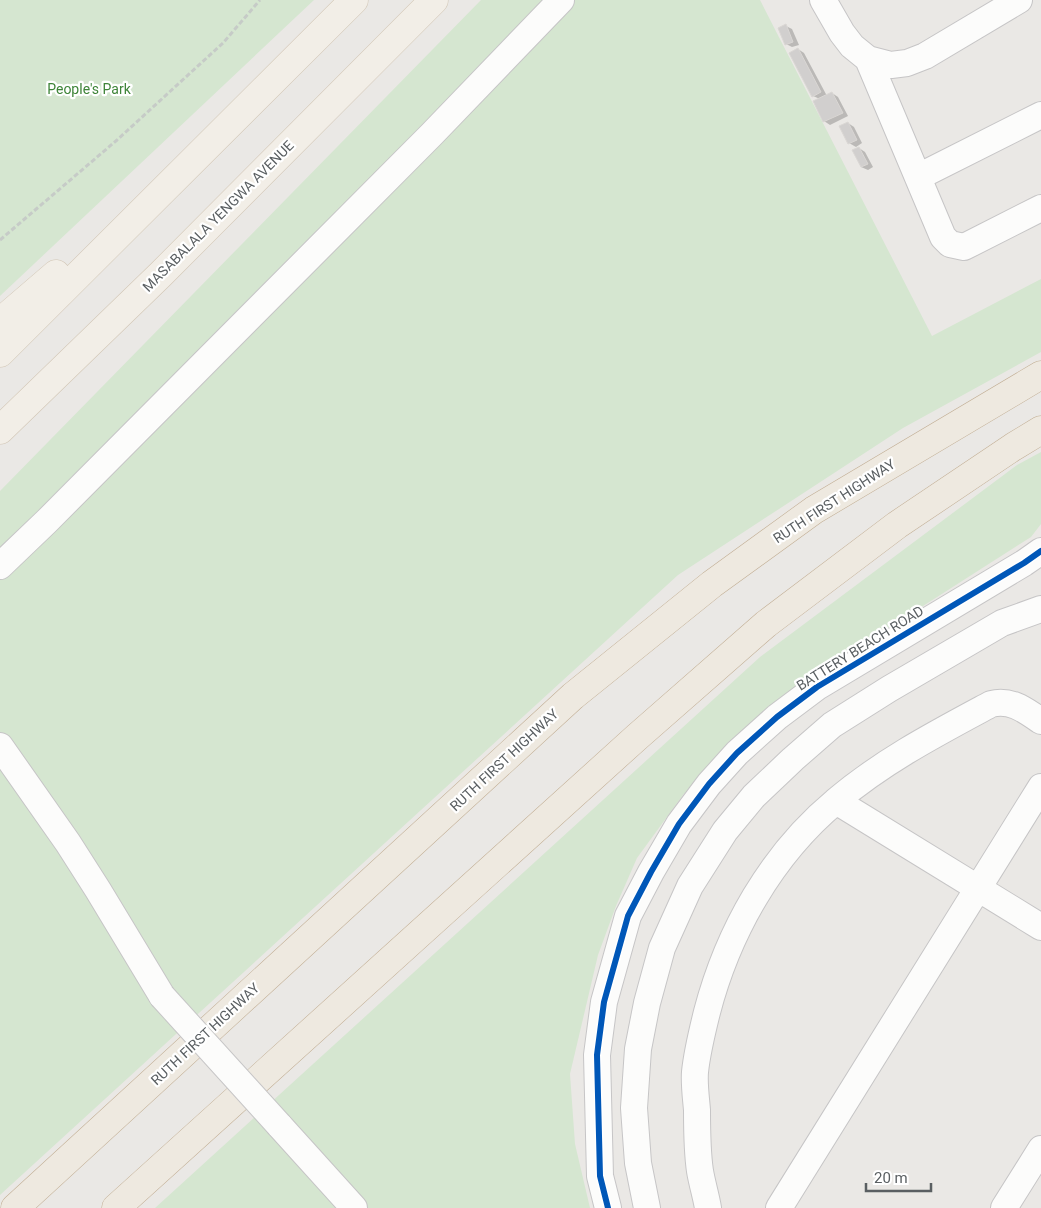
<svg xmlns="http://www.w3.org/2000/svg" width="1041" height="1208" viewBox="0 0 1041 1208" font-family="Roboto,sans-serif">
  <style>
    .green { fill: #d5e6d0 }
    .shadow { fill: #0003 }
    .building { fill: #d1cfce; stroke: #dad7d4 }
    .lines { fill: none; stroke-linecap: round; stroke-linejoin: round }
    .minor-casing { stroke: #c6c5c6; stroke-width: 28 }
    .major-casing { stroke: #d1c5b4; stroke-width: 29 }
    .highway-casing { stroke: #c1ad93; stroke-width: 29 }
    .path { stroke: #c6cbc7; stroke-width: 3; stroke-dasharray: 5 2.5; stroke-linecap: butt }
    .minor { stroke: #fcfcfb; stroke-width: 26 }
    .major { stroke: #f2eee7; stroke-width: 28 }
    .highway { stroke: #eee9e0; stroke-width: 28 }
    .minor-bridge-casing { stroke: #c6c5c6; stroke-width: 28; stroke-linecap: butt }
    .minor-bridge { stroke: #fcfcfb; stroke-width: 26 }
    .cycleway-casing { stroke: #fff; stroke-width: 9 }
    .cycleway { stroke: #0057b8; stroke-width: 6 }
    .labels { text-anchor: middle; stroke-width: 4.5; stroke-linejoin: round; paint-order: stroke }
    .park-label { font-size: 14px; fill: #3e8438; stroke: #fff }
    .street-label { font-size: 14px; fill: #5a5f62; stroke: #fff }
  </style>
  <rect width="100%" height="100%" fill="#eae8e5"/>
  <path class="green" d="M0,0H314L0,296Z
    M481,0H760L932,336L1041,279V352L903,428L678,575L0,1195V491Z
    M1041,452V524L1031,537L898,622L816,669L756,719L717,756L683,795L637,858L616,906L598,955L570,1074L575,1144L590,1208H155L760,657L1017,465Z"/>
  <path class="shadow" d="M786,26L792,29L799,45L792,47L786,44Z
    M798,49L804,53L827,96L832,93L838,97L848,116L830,125L824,121L820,99L813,96Z
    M848,123L854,127L862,143L856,147L849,143Z
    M859,148L865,152L873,167L868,170L861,167Z"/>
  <path class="building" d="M786,24L793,42L785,45L778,28Z
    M798,48L821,92L812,97L789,53Z
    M832,92L843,113L823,122L813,101Z
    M848,122L857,140L848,144L839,126Z
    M859,147L868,164L861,167L852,150Z"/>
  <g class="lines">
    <defs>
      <path id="minor" d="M823,0L842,33L852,46L868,59L891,65L907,63L925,56L1019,0
        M868,59L943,237L950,244L964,247L1041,208
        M918,177L1041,115
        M0,566L47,521L432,134L561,0
        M0,746L68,843L98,890L162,996
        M836,801C883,761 937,733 991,704C1011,699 1025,710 1041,721
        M279,1125L354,1208
        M608,1208L600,1176L597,1055L604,1002L628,916L651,872L679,824L709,784L737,753L777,717L817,687L1024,563L1041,551
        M647,1208L638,1163L634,1108L638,1049L647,1003L662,948L690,886L725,831L754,796L793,759L832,725L889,689L1002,623L1041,609
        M708,1208C706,1196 702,1183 700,1171C697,1151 697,1130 697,1110C696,1098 694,1084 695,1072C697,1052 702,1032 707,1012C728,932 771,855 836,801L1041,927
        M779,1208L1041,787
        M1004,1208L1041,1149"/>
      <path id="major" d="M0,322L56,274
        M0,353L354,0
        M0,430L161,274L434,0"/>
      <path id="highway" d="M15,1208L573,696L712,584L814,510L1041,375
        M116,1208L637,737L766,624L897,525L1013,447L1041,430"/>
    </defs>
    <use href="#minor" class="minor-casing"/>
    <use href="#major" class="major-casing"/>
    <use href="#highway" class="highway-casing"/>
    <path class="path" d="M0,240L117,140L223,43L260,0"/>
    <use href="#minor" class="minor"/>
    <use href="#major" class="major"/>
    <use href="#highway" class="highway"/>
    <defs>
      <path id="minor-bridge" d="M162,996L279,1125"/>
    </defs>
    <use href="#minor-bridge" class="minor-bridge-casing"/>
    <use href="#minor-bridge" class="minor-bridge"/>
    <defs>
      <path id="cycleway" d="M608,1208L600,1176L597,1055L604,1002L628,916L651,872L679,824L709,784L737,753L777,717L817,687L1024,563L1041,551"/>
    </defs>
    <use href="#cycleway" class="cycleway-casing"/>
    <use href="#cycleway" class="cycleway"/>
  </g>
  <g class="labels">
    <g class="park-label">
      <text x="89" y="94">People's Park</text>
    </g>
    <g class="street-label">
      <text transform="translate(218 216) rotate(-45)" y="5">MASABALALA YENGWA AVENUE</text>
      <text transform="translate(834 501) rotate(-33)" y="5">RUTH FIRST HIGHWAY</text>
      <text transform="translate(860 648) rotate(-32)" y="5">BATTERY BEACH ROAD</text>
      <text transform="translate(504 760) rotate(-43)" y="5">RUTH FIRST HIGHWAY</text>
      <text transform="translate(205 1034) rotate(-43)" y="5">RUTH FIRST HIGHWAY</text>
    </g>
  </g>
  <path d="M866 1183v8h65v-8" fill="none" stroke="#5a5f62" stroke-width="2.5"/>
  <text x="874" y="1183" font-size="15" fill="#5a5f62" stroke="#ffffff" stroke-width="4" paint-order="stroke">20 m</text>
</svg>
